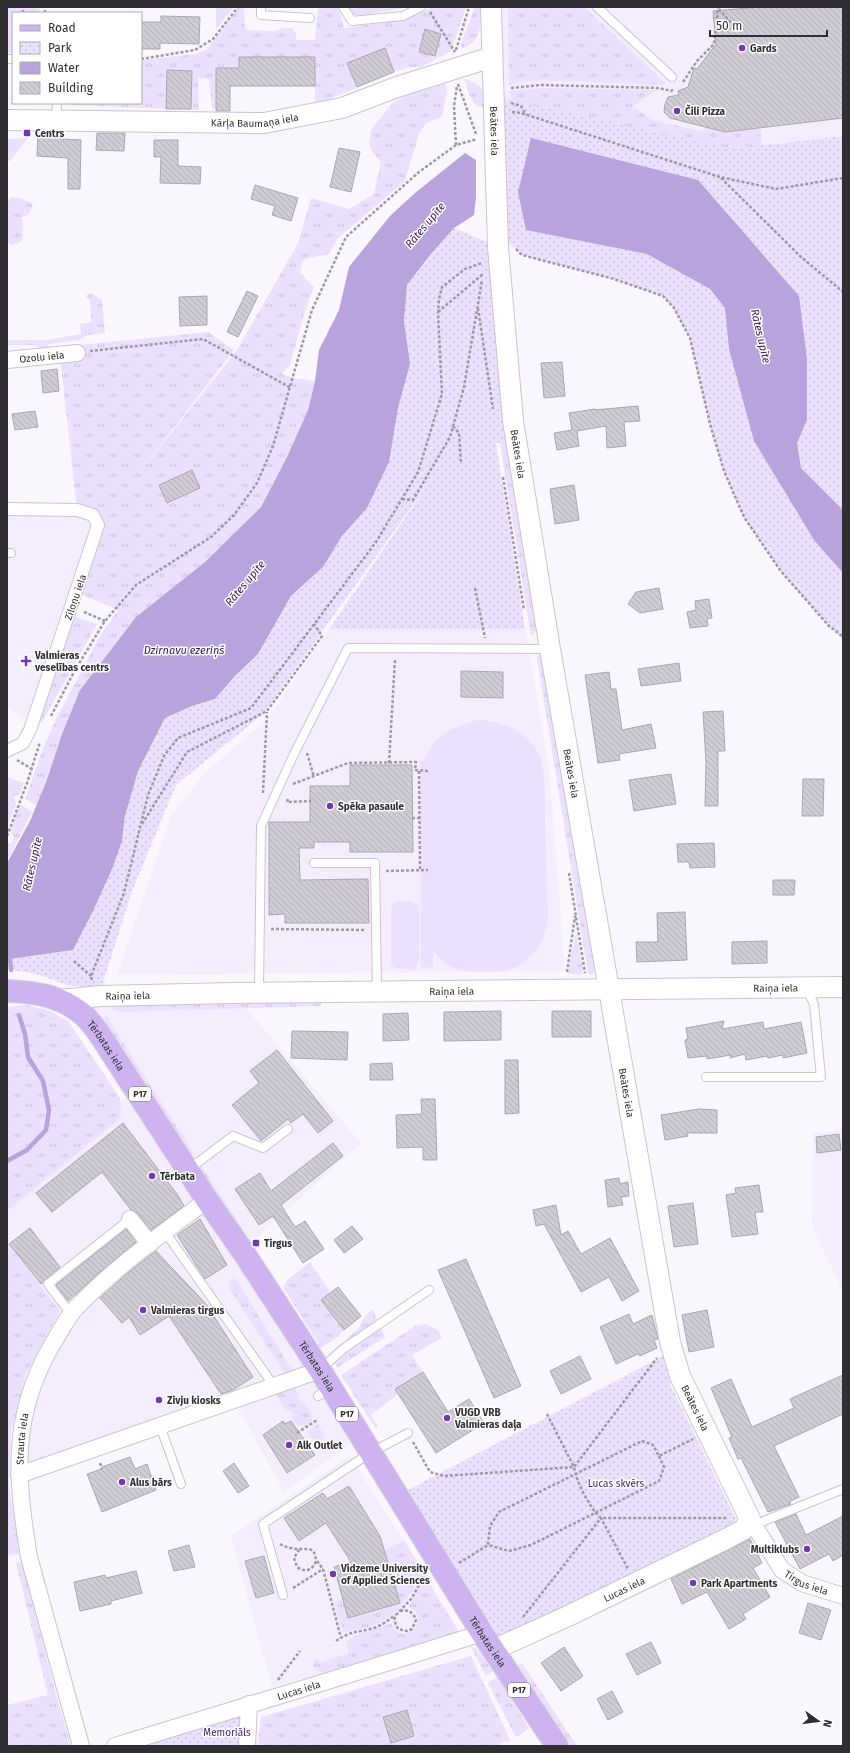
<svg xmlns="http://www.w3.org/2000/svg" width="850" height="1753" viewBox="0 0 850 1753" font-family="'Fira Sans',sans-serif">
  <style>
    .built { fill: #f3edfe }
    .grass { fill: url(#grass-tufts) }
    .park { fill: url(#park-dots) }
    .garden { fill: #ebe1fe }
    .water { fill: #b9a3dc }
    .lines { fill: none; stroke-linecap: round; stroke-linejoin: round }
    .stream { stroke: #b9a3dc; stroke-width: 4.5 }
    .building { fill: url(#building-back-hatch); stroke: #aba7b1 }
    .service-casing { stroke: #c9c5cf; stroke-width: 10 }
    .pedestrian-casing { stroke: #c9c5cf; stroke-width: 14 }
    .minor-casing { stroke: #c9c5cf; stroke-width: 18 }
    .tertiary-casing { stroke: #c9c5cf; stroke-width: 22 }
    .primary-casing { stroke: #d5d5d6; stroke-width: 24 }
    .path { stroke: #9c9aa0; stroke-width: 2.5; stroke-dasharray: 3 2; stroke-linecap: butt }
    .service { stroke: #fff; stroke-width: 8 }
    .pedestrian { stroke: #fff; stroke-width: 12 }
    .minor { stroke: #fff; stroke-width: 16 }
    .tertiary { stroke: #fff; stroke-width: 20 }
    .primary { stroke: #ceb3f1; stroke-width: 22 }
    .poi-dot { fill: #733ab0; stroke: #fff; stroke-width: 1.5 }
    .labels { text-anchor: middle; stroke-width: 3; stroke-linejoin: round; paint-order: stroke }
    .shield { fill: #fff; stroke: #6d6d70; stroke-width: 1 }
    .shield-label { font-size: 9px; font-weight: bold; fill: #2f2e32 }
    .poi-label { font-size: 10px; font-weight: bold; fill: #2f2e32; stroke: #fff; text-anchor: start }
    .street-label { font-size: 10px; fill: #2f2e32; stroke: #fff }
    .park-label { font-size: 10px; fill: #412265; stroke: #fff }
    .water-label { font-size: 11px; font-style: italic; fill: #361658; stroke: #fff }
  </style>
  <defs>
    <pattern id="grass-tufts" width="24" height="20" patternUnits="userSpaceOnUse"><rect width="24" height="20" fill="#ebe1fe"/><path d="M3 7l-1-3M5 7V3M7 7l1-3M15 17l-1-3M17 17v-4M19 17l1-3" fill="none" stroke="#cac1da"/></pattern>
    <pattern id="park-dots" width="8" height="8" patternUnits="userSpaceOnUse"><rect width="8" height="8" fill="#ebe1fe"/><path d="M2 2h.1M6 6h.1" fill="none" stroke="#cac1da" stroke-width="1.8" stroke-linecap="round"/></pattern>
    <pattern id="building-back-hatch" width="6" height="6" patternUnits="userSpaceOnUse"><rect width="6" height="6" fill="#d0ccd6"/><path d="M-1 5l2 2M0 0l6 6M5-1l2 2" fill="none" stroke="#b3b0b8"/></pattern>
  </defs>
  <rect width="100%" height="100%" fill="#f9f6fe"/>
  <path class="built" d="M491,7H843V136L731,149L493,96Z
    M7,512L70,513L85,517L90,527L25,721L7,708Z
    M329,629H525L549,766L565,971L117,975L171,817L204,774L268,718Z
    M233,993L361,1143L243,1250L361,1437L284,1492L234,1400L19,1475L20,1438L60,1331L7,1253V1191L136,1089L60,1000Z
    M843,1130V1292L812,1226L813,1133Z
    M350,1456L422,1570L459,1632L457,1636L272,1687L231,1536Z"/>
  <path class="grass" d="M7,7H38L41,13H13V53H7Z
    M216,7H234L216,29Z
    M239,7H244L245,28L247,30L275,31L283,28H292L296,34V40H315L318,7H338L344,28L405,20L433,7H466L451,51L421,67H410L394,72L315,105V57H239V68H230V109L212,108L209,79L198,78L199,110L68,105L70,103H141V60L196,54L207,49Z
    M348,7H409L359,16L352,13Z
    M475,7H480C481,26 482,42 461,49V44Z
    M508,7H584L665,83L663,85L544,80L520,82L509,85Z
    M465,79C482,84 484,89 485,107L476,106L468,92Z
    M446,84L447,92L442,117L426,123L419,134L405,181L337,239L329,254C319,257 310,256 302,262L300,273L314,287L305,311L290,365L282,374L294,378L315,381L308,410L287,457L261,507L205,562L136,617L80,690L62,734L37,805L25,799L44,746L56,719L100,636L118,610L76,592L98,525L77,510L59,347L208,332L234,350L126,490L237,350L298,243L311,198L349,209L374,194L381,161L373,153L369,144L371,130L384,113L394,102L409,94Z
    M545,88L656,90L633,106L652,120L704,132L705,127L725,132L760,128L765,184L513,103L509,91Z
    M28,138L10,161H7V139Z
    M11,197L21,198L33,204L29,214L22,217L23,239L17,244L11,245L7,242V201Z
    M490,288L538,625L535,633L531,636L494,406Z
    M87,294H92L102,300L105,333L87,335L80,340L49,344L46,350H41L36,345H7V340H47L81,334L80,324L91,322L90,299L87,298Z
    M73,616L97,624L42,722L35,725Z
    M539,654L543,655L595,964L594,973L591,975L588,973L537,658Z
    M7,777L24,783L20,794L14,796L16,804L7,827Z
    M20,804L32,812L9,857L7,858V842L11,844L14,837L10,831Z
    M576,933L583,970L581,975L568,973Z
    M321,997V1006L123,1012L114,1011L110,1004Z
    M27,1005L50,1011L68,1021L120,1098L121,1113L119,1119L7,1211V1007Z
    M106,1016L193,1152L190,1155L104,1019Z
    M200,1164L243,1230L239,1233L198,1166Z
    M7,1243L60,1311L26,1374L11,1431L9,1485L20,1553L7,1556Z
    M310,1262L331,1293L321,1300L344,1330L341,1332L339,1336L321,1348L283,1287L288,1279Z
    M235,1277L293,1372L285,1374L230,1289L228,1284Z
    M372,1309L385,1337L337,1368L329,1354L358,1329L364,1318Z
    M426,1324L438,1330L442,1338L412,1355L423,1372L398,1394L371,1415L378,1427L376,1429L341,1375L415,1326Z
    M295,1386L299,1395V1399C306,1403 313,1413 312,1421L305,1425L298,1426L291,1417L294,1416L292,1411L286,1410L275,1392Z
    M318,1424L325,1438L320,1441L316,1439H312L307,1432Z
    M404,1540L422,1570C413,1593 400,1613 377,1624C367,1629 354,1630 343,1632L334,1602L343,1599L349,1618L400,1603L385,1551Z
    M22,1562L56,1695L71,1746H7V1705L48,1695L16,1563Z
    M425,1577L459,1632L457,1636L322,1673L314,1667L313,1664L314,1660L317,1659L321,1662L349,1653L346,1642C352,1635 380,1628 391,1623C393,1625 394,1630 396,1631C409,1642 430,1620 409,1606Z
    M471,1647L476,1648L493,1671L486,1676Z
    M471,1656L510,1740L507,1743L505,1741L496,1746H258L261,1717Z
    M522,1663L577,1746H570L518,1665Z
    M498,1677L529,1728L516,1737L488,1683Z"/>
  <path class="park" d="M493,96L731,149L843,136V639L828,625L780,570L744,517L724,471L710,424L690,338L674,308L663,296L614,279L522,255L510,244L498,247L516,441L496,443L525,629H329L438,470L263,714L176,785L132,891L101,989L67,985L37,974L11,970L10,959L73,950L122,841L125,816L138,770L165,718L192,706L215,699L235,676L258,654L291,596L323,567L342,536L367,508L398,408L410,364L404,321L407,285L430,255L454,228L498,247Z
    M663,1356L671,1386L736,1519L729,1529L500,1638L406,1491Z
    M243,1712L241,1746H136Z"/>
  <path class="garden" d="M478,720C503,721 525,730 538,753C542,759 542,767 544,774L548,921C546,928 544,937 540,944C533,955 518,970 504,971C497,972 490,971 483,972C459,972 448,969 433,950V967L421,968L420,762H423C436,734 449,728 478,720Z
    M396,901H409L417,904L419,908V961L414,970L395,968L391,964V910L393,904Z"/>
  <path class="water" d="M531,138L698,180L799,296L807,359V420L797,443L801,468L843,510V573L814,540L754,441L729,349L725,308L710,289L647,254L526,230L518,192Z
    M465,153L476,160V197L474,215L454,228L430,255L407,285L404,321L410,364L398,408L389,462L367,508L342,536L323,567L291,596L258,654L235,676L215,699L192,706L165,718L138,771L125,816L122,841L112,869L93,911L73,950L10,959L7,957V863L30,821L46,782L62,734L80,690L136,617L205,562L261,507L287,457L308,410L315,381L319,350L339,310L349,267L390,216L415,193Z"/>
  <g class="lines">
    <path class="stream" d="M10,959L11,970
      M7,1161L27,1150L46,1130L49,1110L43,1081L28,1057L25,1034L19,1015"/>
  </g>
  <path class="building" d="M761,7H843V118L725,132L670,118L664,112L665,104L668,97L679,95L678,91L688,87L694,68L697,69L716,44L713,11Z
    M161,16L200,17L199,44L160,43V49H141V22H161Z
    M425,29L441,34L435,56L419,52Z
    M385,48L394,72L357,87L347,63Z
    M239,57H315V86H230V111H216V68H239Z
    M167,70L192,71L191,109H166Z
    M38,133L61,134V139L81,140L80,189H68V158L37,156Z
    M97,133H125L124,151L96,150Z
    M154,140H178V166L201,167L200,184L160,183L161,157H154Z
    M339,148L360,152L351,192L330,187Z
    M255,185L298,198L291,221L272,215L275,206L251,199Z
    M247,291L258,296L238,337L227,332Z
    M207,296V325L180,326L179,297Z
    M562,362L565,396L544,398L541,363Z
    M57,369L59,391L43,393L41,371Z
    M638,406L640,421L624,422L626,446L607,448L606,426L577,431L579,446L557,450L554,433L572,430L569,413L595,409V410Z
    M35,411L38,427L15,430L12,414Z
    M192,470L200,488L167,503L159,485Z
    M574,485L579,520L555,524L550,489Z
    M659,588L663,609L640,613L628,604L636,592Z
    M709,599L712,618L707,619L708,626L690,628L687,612L696,610L695,601Z
    M679,663L681,681L641,686L638,669Z
    M461,671L503,672V698L461,697Z
    M609,672L611,689H616L622,730L651,724L656,748L619,754L620,760L598,763L585,675Z
    M723,711L725,751H718V806H705L706,762L703,712Z
    M350,765H412L413,852H350V842H314V848H299L300,880L368,879L369,923H285V914L269,915V822H310V786H350Z
    M671,774L676,804L634,811L629,780Z
    M803,779H824L823,816H802Z
    M714,843L715,867L690,868L689,862H678L677,844Z
    M773,880H795L794,895H773Z
    M685,912L687,960L637,962L636,942H658L657,913Z
    M767,941V963L732,964V942Z
    M501,1011V1040L444,1041V1012Z
    M552,1011H591V1037H552Z
    M408,1013L409,1040L383,1041V1014Z
    M724,1021L722,1029L763,1022L764,1029L801,1022L807,1053L783,1058V1055L768,1058L767,1056L746,1060L745,1054L730,1058L731,1055L707,1059V1056L688,1058L685,1040L688,1039L686,1028Z
    M292,1031L348,1032L347,1060L291,1058Z
    M277,1050L333,1121L318,1133L303,1114L291,1123L288,1119L261,1141L232,1105L259,1083L250,1071Z
    M505,1060H518L519,1113L505,1114Z
    M392,1063L393,1080H370V1064Z
    M421,1099H435L437,1160H423V1147L397,1148L396,1115L422,1114Z
    M699,1109L717,1110V1133H687L688,1136L665,1140L661,1115Z
    M123,1123L177,1194L184,1206L151,1230L137,1213L131,1210L102,1172L52,1212L36,1193Z
    M839,1134L841,1150L817,1153L816,1137Z
    M333,1143L343,1156L281,1205L295,1227L305,1221L324,1249L303,1263L273,1216L259,1225L235,1189L260,1173L271,1191Z
    M619,1178L620,1184L628,1182L629,1196L621,1197L623,1205L608,1207L605,1180Z
    M759,1185L763,1212H755L758,1234L732,1237L726,1195L736,1193L735,1188Z
    M693,1203L698,1244L674,1247L668,1206Z
    M556,1205L561,1235L568,1231L581,1254L610,1238L639,1291L622,1301L609,1277L581,1292L544,1224L536,1226L533,1210Z
    M200,1219L227,1265L205,1279L177,1235Z
    M352,1226L363,1239L344,1253L334,1240Z
    M30,1228L60,1267L41,1284L9,1244Z
    M126,1229L136,1242L100,1272L68,1301L56,1285Z
    M156,1251L206,1304L253,1377L233,1390L221,1394L169,1316L140,1335L129,1317L122,1323L100,1298L129,1272Z
    M466,1259L521,1386L494,1398L438,1270Z
    M338,1287L361,1316L344,1330L321,1300Z
    M707,1310L714,1347L689,1352L682,1315Z
    M629,1314L633,1324L652,1315L658,1339L654,1340L657,1348L640,1356L638,1354L616,1364L600,1327Z
    M580,1356L591,1379L561,1394L550,1371Z
    M423,1372L448,1412L469,1399L484,1423L436,1453L395,1389Z
    M843,1375V1414L774,1446L799,1497L789,1502L791,1504L768,1512L741,1458L738,1459L729,1438L732,1437L711,1388L731,1379L752,1427L794,1408L790,1399Z
    M283,1421L285,1424L291,1421L315,1455L287,1473L263,1435Z
    M130,1457L135,1469L147,1464L156,1490L102,1512L87,1474L102,1469V1467Z
    M234,1463L249,1486L238,1493L223,1471Z
    M349,1486L380,1536L400,1603L348,1618L334,1567L351,1562L326,1523L299,1541L284,1518L323,1493L327,1499Z
    M796,1514L806,1535L843,1516V1555L833,1561L829,1554L800,1569L775,1522Z
    M750,1539L762,1563L753,1568L770,1597L743,1614L746,1619L729,1629L707,1592L682,1604L671,1579Z
    M189,1545L195,1567L174,1571L168,1551Z
    M264,1556L274,1593L256,1598L245,1561Z
    M136,1571L142,1593L111,1601V1604L80,1611L74,1582L105,1575L106,1578Z
    M808,1603L831,1610L821,1640L799,1633Z
    M651,1642L661,1663L637,1675L626,1654Z
    M564,1647L583,1676L561,1691L541,1663Z
    M612,1691L623,1712L608,1720L597,1699Z
    M407,1710L414,1736L391,1743L383,1717Z"/>
  <g class="lines">
    <defs>
      <path id="service" d="M261,7V15L310,18
        M343,7L352,21L403,16L421,7
        M597,7L672,77
        M7,59H13
        M56,119L57,103
        M7,553H11
        M314,863H375L377,991
        M259,992L261,826L294,754L348,648L550,649
        M706,1077H821L814,1004L806,988
        M188,1170L233,1136L263,1148L288,1129
        M165,1232L274,1386
        M71,1314L48,1284L130,1219
        M320,1370L343,1349L429,1290
        M318,1396L330,1387
        M160,1426L181,1484
        M754,1525L843,1489
        M283,1595L263,1524L370,1453L408,1433"/>
      <path id="pedestrian" d="M7,509L77,510L93,515L98,525L30,730L23,743L7,751"/>
      <g id="minor">
        <path id="s1" d="M7,360L77,353"/>
        <path d="M130,1219L150,1244"/>
        <path d="M19,1475L320,1370"/>
        <path id="s2" d="M750,1519L782,1570L802,1583L843,1596"/>
        <path id="s3" d="M81,1746L29,1557C16,1477 10,1416 53,1343C60,1332 67,1317 76,1308C115,1267 162,1234 207,1200"/>
        <path id="s4" d="M115,1746C238,1708 360,1672 482,1633"/>
        <path d="M247,1746L249,1704"/>
      </g>
      <g id="tertiary">
        <path id="s5" d="M491,7L498,247L513,421L550,649L670,1342L680,1376L750,1519L743,1530L726,1539L568,1616L493,1650"/>
        <path id="s6" d="M7,120L264,123L342,108L397,87L492,57"/>
        <path id="s7" d="M60,1000L100,996L233,993L843,987"/>
      </g>
      <g id="primary">
        <path id="s8" d="M7,991C35,992 58,995 81,1013C88,1018 93,1026 98,1032L207,1200L242,1250L320,1370L482,1633L557,1746"/>
      </g>
    </defs>
    <use href="#service" class="service-casing"/>
    <use href="#pedestrian" class="pedestrian-casing"/>
    <use href="#minor" class="minor-casing"/>
    <use href="#tertiary" class="tertiary-casing"/>
    <use href="#primary" class="primary-casing"/>
    <path class="path" d="M719,9L737,30
      M430,12L455,52
      M23,13V7
      M45,13V7
      M456,50L469,7
      M141,59L195,50L213,39L238,7
      M683,82L697,61L714,44L718,8
      M458,84L476,134
      M511,88L541,85L659,88L671,91L674,89
      M511,103L521,106L526,115
      M512,112L521,113L720,177L776,189L843,178
      M456,145L454,106L457,86
      M721,178L800,256L843,292
      M516,249L522,255L614,279L663,296L674,308L690,338L710,424L724,471L744,517L780,570L828,625L843,637
      M478,308L493,409
      M438,312L483,274
      M90,351L203,339L291,388
      M453,426L459,433L461,464
      M503,477L524,610
      M402,499L413,500L450,437L464,387L482,280
      M475,588L485,638
      M84,612L105,621
      M51,716L75,670L105,621L136,585L211,537L234,515L257,483L273,446L312,310L346,237L419,172L456,145L477,139
      M307,753L314,777
      M17,760L32,769
      M389,763L395,659
      M419,771L420,870
      M293,784L348,763L416,762L415,770L428,771
      M263,793L267,712
      M288,799L287,802L311,801
      M412,818H420
      M142,824L187,752L267,711L322,636L314,624
      M7,836L27,783L40,742
      M386,871L428,870
      M569,873L585,973
      M271,929L366,930
      M74,961L91,976
      M567,972L575,916
      M92,980L91,976L124,893L148,795L164,756L178,738L251,708L376,542L418,472L442,394L438,313L439,299L442,287L465,269L482,263
      M547,1414L574,1467L657,1358
      M297,1433L317,1420
      M413,1442L430,1472L444,1476L574,1467C576,1481 590,1509 601,1518H727
      M659,1456L664,1467L659,1481L531,1545L509,1551L488,1545L490,1526L499,1512L642,1441L653,1445L659,1456L693,1439
      M100,1463L102,1469
      M280,1544C285,1547 293,1549 299,1549C309,1549 315,1547 316,1561C313,1570 305,1573 297,1567L294,1558L299,1550
      M317,1561L323,1569L341,1638
      M459,1563L488,1545
      M293,1588L323,1569
      M400,1611C408,1609 413,1612 416,1620L412,1629L407,1631L398,1629L394,1620L396,1615L412,1598L425,1574
      M523,1617L601,1518L628,1569
      M336,1641C352,1630 357,1633 374,1628C382,1625 389,1620 395,1615
      M278,1680L300,1651"/>
    <use href="#service" class="service"/>
    <use href="#pedestrian" class="pedestrian"/>
    <use href="#minor" class="minor"/>
    <use href="#tertiary" class="tertiary"/>
    <use href="#primary" class="primary"/>
  </g>
  <g class="poi-dot">
    <circle cx="742" cy="48" r="4"/>
    <circle cx="677" cy="111" r="4"/>
    <rect x="23" y="129" width="8" height="8" rx="2"/>
    <path d="M24 655h4v4h4v4h-4v4h-4v-4h-4v-4h4z"/>
    <circle cx="330" cy="806" r="4"/>
    <circle cx="152" cy="1176" r="4"/>
    <rect x="252" y="1239" width="8" height="8" rx="2"/>
    <circle cx="143" cy="1310" r="4"/>
    <circle cx="159" cy="1400" r="4"/>
    <circle cx="447" cy="1418" r="4"/>
    <circle cx="289" cy="1445" r="4"/>
    <circle cx="122" cy="1482" r="4"/>
    <circle cx="807" cy="1549" r="4"/>
    <circle cx="333" cy="1574" r="4"/>
    <circle cx="693" cy="1583" r="4"/>
  </g>
  <g class="labels">
    <g class="shield">
      <rect x="129" y="1087" width="22" height="14" rx="3"/>
      <rect x="336" y="1407" width="22" height="14" rx="3"/>
      <rect x="508" y="1683" width="22" height="14" rx="3"/>
    </g>
    <g class="shield-label">
      <text x="140" y="1097">P17</text>
      <text x="347" y="1417">P17</text>
      <text x="519" y="1693">P17</text>
    </g>
    <g class="poi-label">
      <text x="750" y="52">Gards</text>
      <text x="685" y="115">Čili Pizza</text>
      <text x="35" y="137">Centrs</text>
      <text x="35" y="659">Valmieras<tspan x="35" dy="12">veselības centrs</tspan></text>
      <text x="338" y="810">Spēka pasaule</text>
      <text x="160" y="1180">Tērbata</text>
      <text x="264" y="1247">Tirgus</text>
      <text x="151" y="1314">Valmieras tirgus</text>
      <text x="167" y="1404">Zivju kiosks</text>
      <text x="455" y="1416">VUGD VRB<tspan x="455" dy="12">Valmieras daļa</tspan></text>
      <text x="297" y="1449">Alk Outlet</text>
      <text x="130" y="1486">Alus bārs</text>
      <text x="799" y="1553" text-anchor="end">Multiklubs</text>
      <text x="341" y="1572">Vidzeme University<tspan x="341" dy="12">of Applied Sciences</tspan></text>
      <text x="701" y="1587">Park Apartments</text>
    </g>
    <g class="street-label">
      <text dy="4" stroke="none"><textPath href="#s6" startOffset="248">Kārļa Baumaņa iela</textPath></text>
      <text dy="4" stroke="none"><textPath href="#s5" startOffset="124">Beātes iela</textPath></text>
      <text dy="4" stroke="none"><textPath href="#s1" startOffset="35">Ozolu iela</textPath></text>
      <text dy="4" stroke="none"><textPath href="#s5" startOffset="448">Beātes iela</textPath></text>
      <text transform="translate(75 597) rotate(-71)" y="4">Ziloņu iela</text>
      <text dy="4" stroke="none"><textPath href="#s5" startOffset="772">Beātes iela</textPath></text>
      <text dy="4" stroke="none"><textPath href="#s7" startOffset="716">Raiņa iela</textPath></text>
      <text dy="4" stroke="none"><textPath href="#s7" startOffset="392">Raiņa iela</textPath></text>
      <text dy="4" stroke="none"><textPath href="#s7" startOffset="68">Raiņa iela</textPath></text>
      <text dy="4" stroke="none"><textPath href="#s8" startOffset="120">Tērbatas iela</textPath></text>
      <text dy="4" stroke="none"><textPath href="#s5" startOffset="1096">Beātes iela</textPath></text>
      <text dy="4" stroke="none"><textPath href="#s8" startOffset="504">Tērbatas iela</textPath></text>
      <text dy="4" stroke="none"><textPath href="#s5" startOffset="1420">Beātes iela</textPath></text>
      <text dy="4" stroke="none"><textPath href="#s3" startOffset="315">Strauta iela</textPath></text>
      <text dy="4" stroke="none"><textPath href="#s2" startOffset="88">Tirgus iela</textPath></text>
      <text transform="translate(624 1589) rotate(-26)" y="4">Lucas iela</text>
      <text dy="4" stroke="none"><textPath href="#s8" startOffset="828">Tērbatas iela</textPath></text>
      <text dy="4" stroke="none"><textPath href="#s4" startOffset="192">Lucas iela</textPath></text>
    </g>
    <g class="park-label">
      <text x="616" y="1487">Lucas skvērs</text>
      <text x="227" y="1736">Memoriāls</text>
    </g>
    <g class="water-label">
      <text transform="translate(425 225) rotate(-50)" y="4">Rātes upīte</text>
      <text transform="translate(761 336) rotate(77)" y="4">Rātes upīte</text>
      <text transform="translate(245 583) rotate(-50)" y="4">Rātes upīte</text>
      <text x="184" y="654">Dzirnavu ezeriņš</text>
      <text transform="translate(32 864) rotate(-77)" y="4">Rātes upīte</text>
    </g>
  </g>
  <rect width="850" height="1753" fill="none" stroke="#2f2e32" stroke-width="16"/>
  <rect x="12" y="12" width="130" height="92" fill="#ffffff" stroke="#acabad"/>
  <rect x="20" y="25" width="20" height="6" fill="#ceb3f1" stroke="#acabad"/>
  <text x="48" y="32" font-size="12" fill="#2f2e32">Road</text>
  <rect x="20" y="42" width="20" height="12" fill="url(#park-dots)" stroke="#acabad"/>
  <text x="48" y="52" font-size="12" fill="#2f2e32">Park</text>
  <rect x="20" y="62" width="20" height="12" fill="#b9a3dc" stroke="#acabad"/>
  <text x="48" y="72" font-size="12" fill="#2f2e32">Water</text>
  <rect x="20" y="82" width="20" height="12" fill="url(#building-back-hatch)" stroke="#acabad"/>
  <text x="48" y="92" font-size="12" fill="#2f2e32">Building</text>
  <g transform="translate(818 1721) rotate(104)" stroke="#ffffff" stroke-width="3" paint-order="stroke">
  <path d="M0-3L7 15L0 10L-7 15Z" fill="#2f2e32"/>
  <text y="-6" font-size="11" font-weight="bold" text-anchor="middle" fill="#2f2e32">N</text>
  </g>
  <path d="M710 30v6h117v-6" fill="none" stroke="#2f2e32" stroke-width="2"/>
  <text x="716" y="30" font-size="12" fill="#2f2e32" stroke="#ffffff" stroke-width="3" paint-order="stroke">50 m</text>
</svg>
